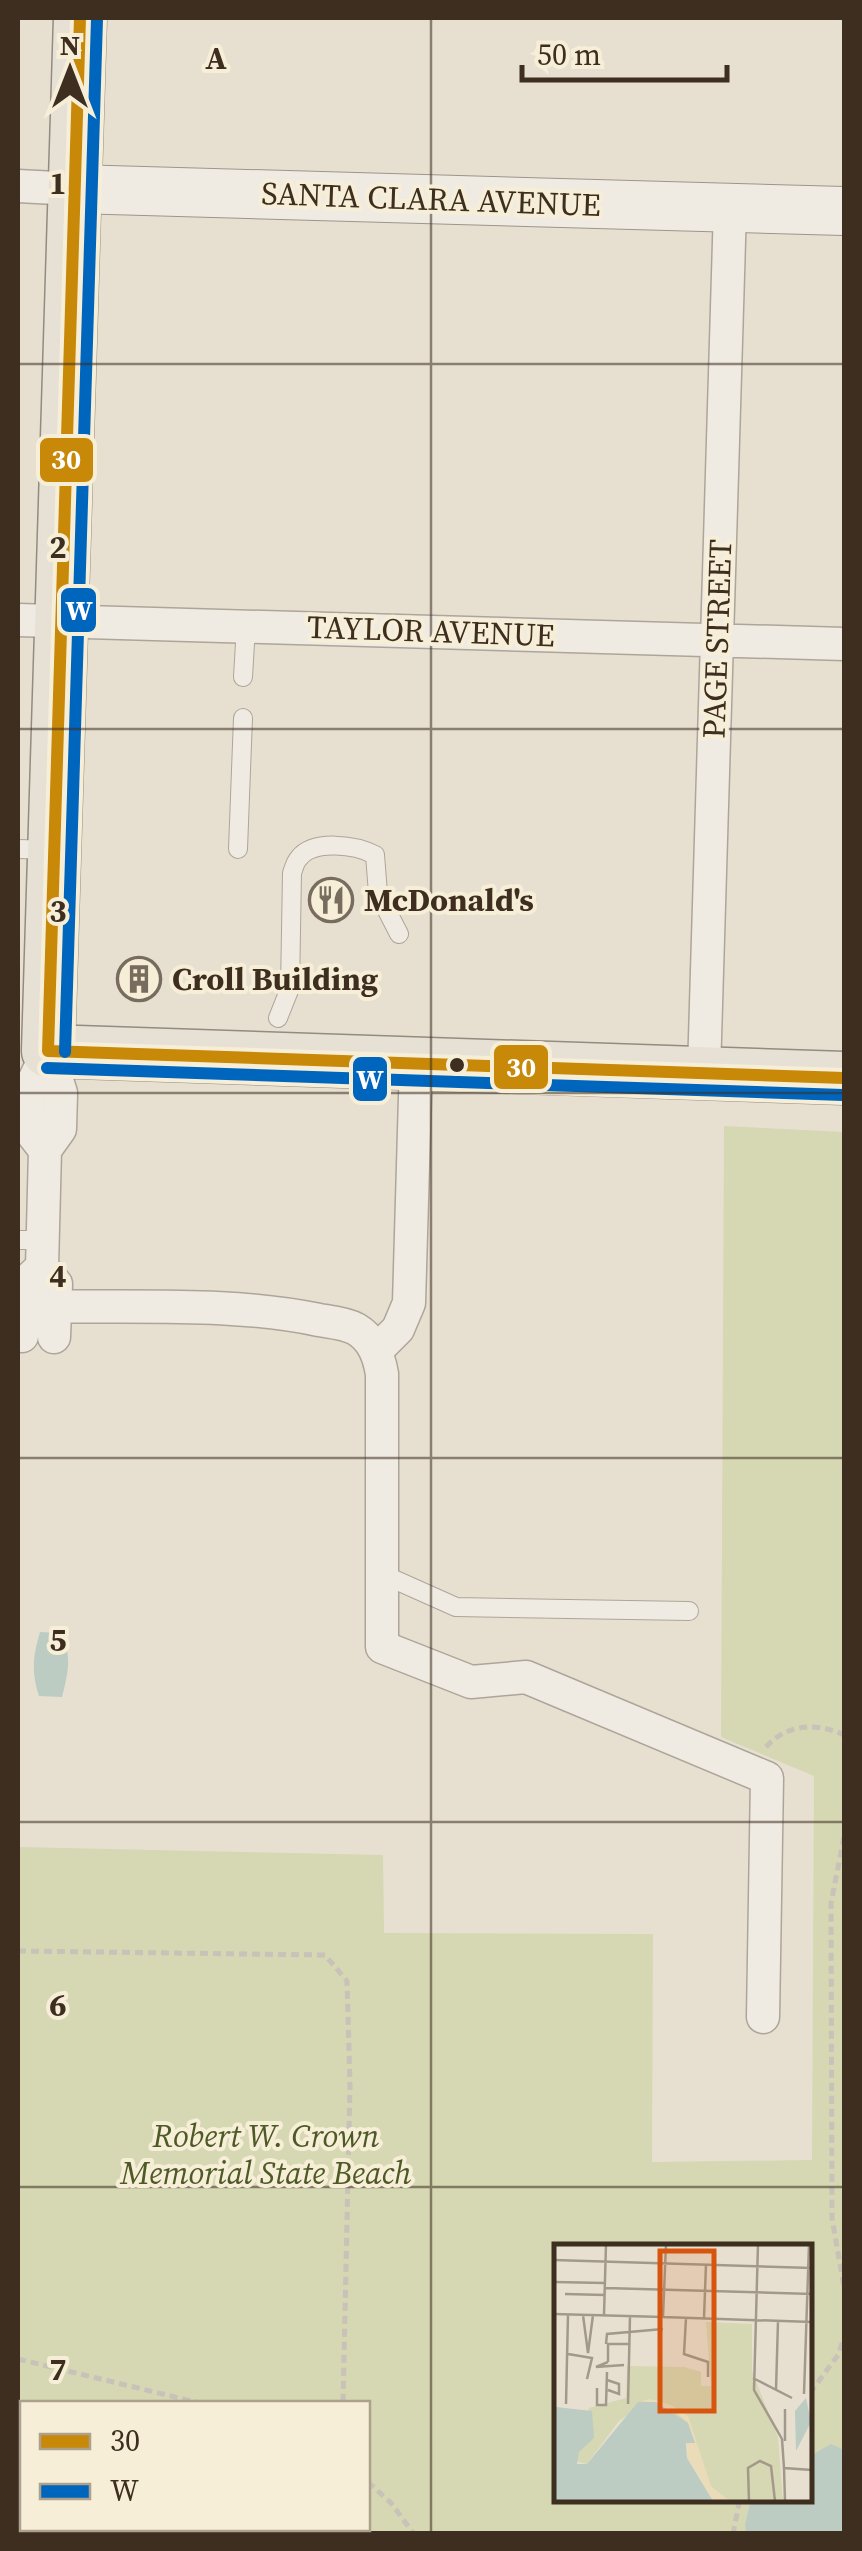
<svg xmlns="http://www.w3.org/2000/svg" width="862" height="2551" viewBox="0 0 862 2551" font-family="'Source Serif 4',serif">
  <style>
    .green { fill: #d6d7b3; fill-rule: evenodd }
    .water { fill: #bcccc2 }
    .lines { fill: none; stroke-linecap: round; stroke-linejoin: round }
    .lane-casing { stroke: #ada599; stroke-width: 20 }
    .street-casing { stroke: #ada599; stroke-width: 35 }
    .secondary-casing { stroke: #9c958a; stroke-width: 50 }
    .primary-casing { stroke: #928b80; stroke-width: 55 }
    .path { stroke: #c8c2b9; stroke-width: 5; stroke-dasharray: 8 5; stroke-linecap: butt }
    .lane { stroke: #efebe3; stroke-width: 18 }
    .street { stroke: #efebe3; stroke-width: 32 }
    .secondary { stroke: #efebe3; stroke-width: 48 }
    .primary { stroke: #e6e1d4; stroke-width: 52 }
    .bus-1-casing { stroke: #f7eed8; stroke-width: 20 }
    .bus-2-casing { stroke: #f7eed8; stroke-width: 20 }
    .bus-1 { stroke: #c88808; stroke-width: 12 }
    .bus-2 { stroke: #0065bd; stroke-width: 12 }
    .grid { fill: none; stroke: #3d2e20; stroke-width: 2.5; stroke-opacity: 0.55 }
    .bus-dot { fill: #3d2e20; stroke: #f7eed8; stroke-width: 4 }
    .labels { text-anchor: middle; stroke-width: 8; stroke-linejoin: round; paint-order: stroke }
    .street-label { font-size: 32px; fill: #3d2e20; stroke: #f7eed8 }
    .poi-label { font-size: 32px; font-weight: bold; fill: #3d2e20; stroke: #f7eed8; text-anchor: start }
    .park-label { font-size: 32px; font-style: italic; fill: #4d5a26; stroke: #f7eed8 }
    .inset-road { fill: none; stroke: #a3998a; stroke-width: 2.5 }
    .view { fill: #d7550e; fill-opacity: 0.15; stroke: #d7550e; stroke-width: 5 }
    .inset-edge { fill: none; stroke: #3d2e20; stroke-width: 5 }
    .grid-label { font-size: 32px; text-anchor: middle; font-weight: bold; fill: #3d2e20; stroke: #f7eed8; stroke-width: 8; stroke-linejoin: round; paint-order: stroke }
    .line-badge { stroke: #f7eed8; stroke-width: 4 }
    .badge-label { font-size: 28px; text-anchor: middle; font-weight: bold; fill: #fff }
  </style>
  <rect width="100%" height="100%" fill="#e7e0d1"/>
  <path class="green" d="M724,1126L844,1132V2533L204,2534L196,2529L368,2528V2404H22V2451L18,2449V1847L383,1855L384,1933L653,1934L652,2162L812,2160L814,1776L721,1737ZM557,2246H810V2498H557Z"/>
  <path class="water" d="M40,1632L62,1633C72,1657 68,1673 62,1697L39,1696C31,1672 33,1656 40,1632Z
    M831,2444L844,2450V2533H746L745,2525L751,2499L810,2498V2456Z
    M18,2449L22,2451V2528H196L204,2533H18Z"/>
  <g class="lines">
    <defs>
      <path id="lane" d="M243,677L246,626
        M18,849L52,850
        M238,849L243,718
        M278,1018L290,988L292,873C294,868 295,862 299,858C314,839 356,845 375,855L378,893L399,934
        M18,1240H43
        M382,1574L456,1607L689,1611"/>
      <path id="street" d="M18,186L75,189
        M18,620L844,644
        M48,1051L61,1093L60,1129L45,1150L42,1267L56,1284L54,1337
        M704,1071L730,208
        M45,1150L28,1128L29,1091L48,1051
        M56,1306C143,1308 233,1302 319,1320C331,1322 345,1323 356,1329C373,1339 379,1356 382,1374V1647L471,1682L526,1677L767,1778L763,2017
        M22,1336L25,1283L42,1267
        M376,1351L398,1329L409,1303L416,1062"/>
      <path id="secondary" d="M75,189L844,211"/>
      <path id="primary" d="M80,18L48,1051L844,1078"/>
    </defs>
    <use href="#lane" class="lane-casing"/>
    <use href="#street" class="street-casing"/>
    <use href="#secondary" class="secondary-casing"/>
    <use href="#primary" class="primary-casing"/>
    <path class="path" d="M766,1747C786,1724 817,1722 844,1735
      M844,1837L831,1903L832,2218L844,2287
      M18,1951L325,1955L347,1981L350,2085L343,2404
      M18,2359L204,2404
      M810,2393L838,2355L844,2338
      M368,2482L391,2503L414,2534
      M733,2534L740,2498"/>
    <use href="#lane" class="lane"/>
    <use href="#street" class="street"/>
    <use href="#secondary" class="secondary"/>
    <use href="#primary" class="primary"/>
    <defs>
      <path id="bus-1" d="M48,1051L80,18
        M48,1051L844,1078"/>
      <path id="bus-2" d="M65,1052L97,19
        M47,1068L843,1095"/>
    </defs>
    <use href="#bus-1" class="bus-1-casing"/>
    <use href="#bus-2" class="bus-2-casing"/>
    <use href="#bus-1" class="bus-1"/>
    <use href="#bus-2" class="bus-2"/>
  </g>
  <path class="grid" d="M431,18V2534M18,364H844M18,729H844M18,1093H844M18,1458H844M18,1822H844M18,2187H844"/>
  <defs>
    <symbol id="restaurant-ring" viewBox="-11 -11 22 22"><circle r="9.5" fill="#f7eed8" stroke="#786c5e" stroke-width="1.5"/><path d="M-5-6h1v4h1v-4h1v4h1v-4h1v5L-1.5 .5V6h-2V.5L-5-1ZM5-6V6H3V1.5H1.5Q1.5-4 5-6Z" fill="#786c5e"/></symbol>
    <symbol id="building-ring" viewBox="-11 -11 22 22"><circle r="9.5" fill="#f7eed8" stroke="#786c5e" stroke-width="1.5"/><path d="M-4-6H4V6H1V3H-1V6H-4ZM-2.5-4.3h1.7v1.8h-1.7ZM.8-4.3h1.7v1.8H.8ZM-2.5-1h1.7V.8h-1.7ZM.8-1h1.7V.8H.8Z" fill="#786c5e"/></symbol>
  </defs>
  <g fill-rule="evenodd">
    <use href="#restaurant-ring" x="306" y="875" width="50" height="50"/>
    <use href="#building-ring" x="114" y="954" width="50" height="50"/>
  </g>
  <circle class="bus-dot" cx="457" cy="1065" r="9"/>
  <g class="labels">
    <g class="street-label">
      <text transform="translate(431 199) rotate(2)" y="11">SANTA CLARA AVENUE</text>
      <text transform="translate(431 631) rotate(2)" y="11">TAYLOR AVENUE</text>
      <text transform="translate(717 639) rotate(-88)" y="11">PAGE STREET</text>
    </g>
    <g class="poi-label">
      <text x="364" y="911">McDonald's</text>
      <text x="172" y="990">Croll Building</text>
    </g>
    <g class="park-label">
      <text x="266" y="2147">Robert W. Crown<tspan x="266" dy="37">Memorial State Beach</tspan></text>
    </g>
  </g>
  <g transform="translate(554 2244)">
    <rect width="258" height="258" fill="#e7e0d1"/>
    <path d="M152,78L198,80V127L224,193L229,257H159L117,164L96,156L65,177L33,220L21,217L35,164L72,154L73,122L130,123L147,128V142H157Z" fill="#d6d7b3"/>
    <path d="M96,155L117,161L134,172L157,242L176,257H159L133,214L134,179L117,164L88,157Z" fill="#eadcb9"/>
    <path d="M0,83L2,163L38,167L40,194L25,208L23,220H33L84,158H102L134,179L141,199H132L133,214L159,257H0ZM252,154L257,178L242,207L241,167Z" fill="#bcccc2"/>
    <path class="inset-road" d="M112,0L109,73L258,78M204,0L200,146L228,195L230,224L258,226M0,16L258,24M0,38L51,39M51,44L258,50M11,50L51,51M0,70L109,73M29,71L34,109M50,71L52,0M132,74L130,110L154,118V133M150,74L152,20M52,100L53,90L109,85M34,109L39,71M14,110L38,114L33,135M54,118L42,123L70,121M54,118V100H75M199,134L238,154M53,136L65,140V150L54,146M43,144V161H52L53,128M222,146L224,77M250,150L255,0M12,160L14,70M74,160L76,72M231,197V165M230,224L231,257M195,257L194,224L206,217L217,222L221,257"/>
    <path class="view" d="M106,7H160V167H106Z"/>
    <rect width="258" height="258" class="inset-edge"/>
  </g>
  <g class="grid-label">
    <text x="216" y="69">A</text>
    <text x="58" y="194">1</text>
    <text x="58" y="558">2</text>
    <text x="58" y="922">3</text>
    <text x="58" y="1287">4</text>
    <text x="58" y="1651">5</text>
    <text x="58" y="2016">6</text>
    <text x="58" y="2380">7</text>
  </g>
  <g class="line-badge">
    <rect x="38" y="436" width="57" height="48" rx="10" fill="#c88808"/>
    <rect x="59" y="586" width="39" height="48" rx="10" fill="#0065bd"/>
    <rect x="492" y="1043" width="58" height="48" rx="10" fill="#c88808"/>
    <rect x="351" y="1055" width="38" height="48" rx="10" fill="#0065bd"/>
  </g>
  <g class="badge-label">
    <text x="66" y="469">30</text>
    <text x="79" y="620">W</text>
    <text x="521" y="1077">30</text>
    <text x="370" y="1089">W</text>
  </g>
  <rect width="862" height="2551" fill="none" stroke="#3d2e20" stroke-width="40"/>
  <rect x="20" y="2401" width="350" height="130" fill="#f7eed8" stroke="#ada18e" stroke-width="2.5"/>
  <rect x="40" y="2434" width="50" height="15" fill="#c88808" stroke="#ada18e" stroke-width="2.5"/>
  <text x="110" y="2451" font-size="30" fill="#3d2e20">30</text>
  <rect x="40" y="2484" width="50" height="15" fill="#0065bd" stroke="#ada18e" stroke-width="2.5"/>
  <text x="110" y="2501" font-size="30" fill="#3d2e20">W</text>
  <g transform="translate(70 70)" stroke="#f7eed8" stroke-width="8" paint-order="stroke">
  <path d="M0-8L18 38L0 25L-18 38Z" fill="#3d2e20"/>
  <text y="-15" font-size="28" font-weight="bold" text-anchor="middle" fill="#3d2e20">N</text>
  </g>
  <path d="M522 65v15h205v-15" fill="none" stroke="#3d2e20" stroke-width="5"/>
  <text x="537" y="65" font-size="30" fill="#3d2e20" stroke="#f7eed8" stroke-width="8" paint-order="stroke">50 m</text>
</svg>
